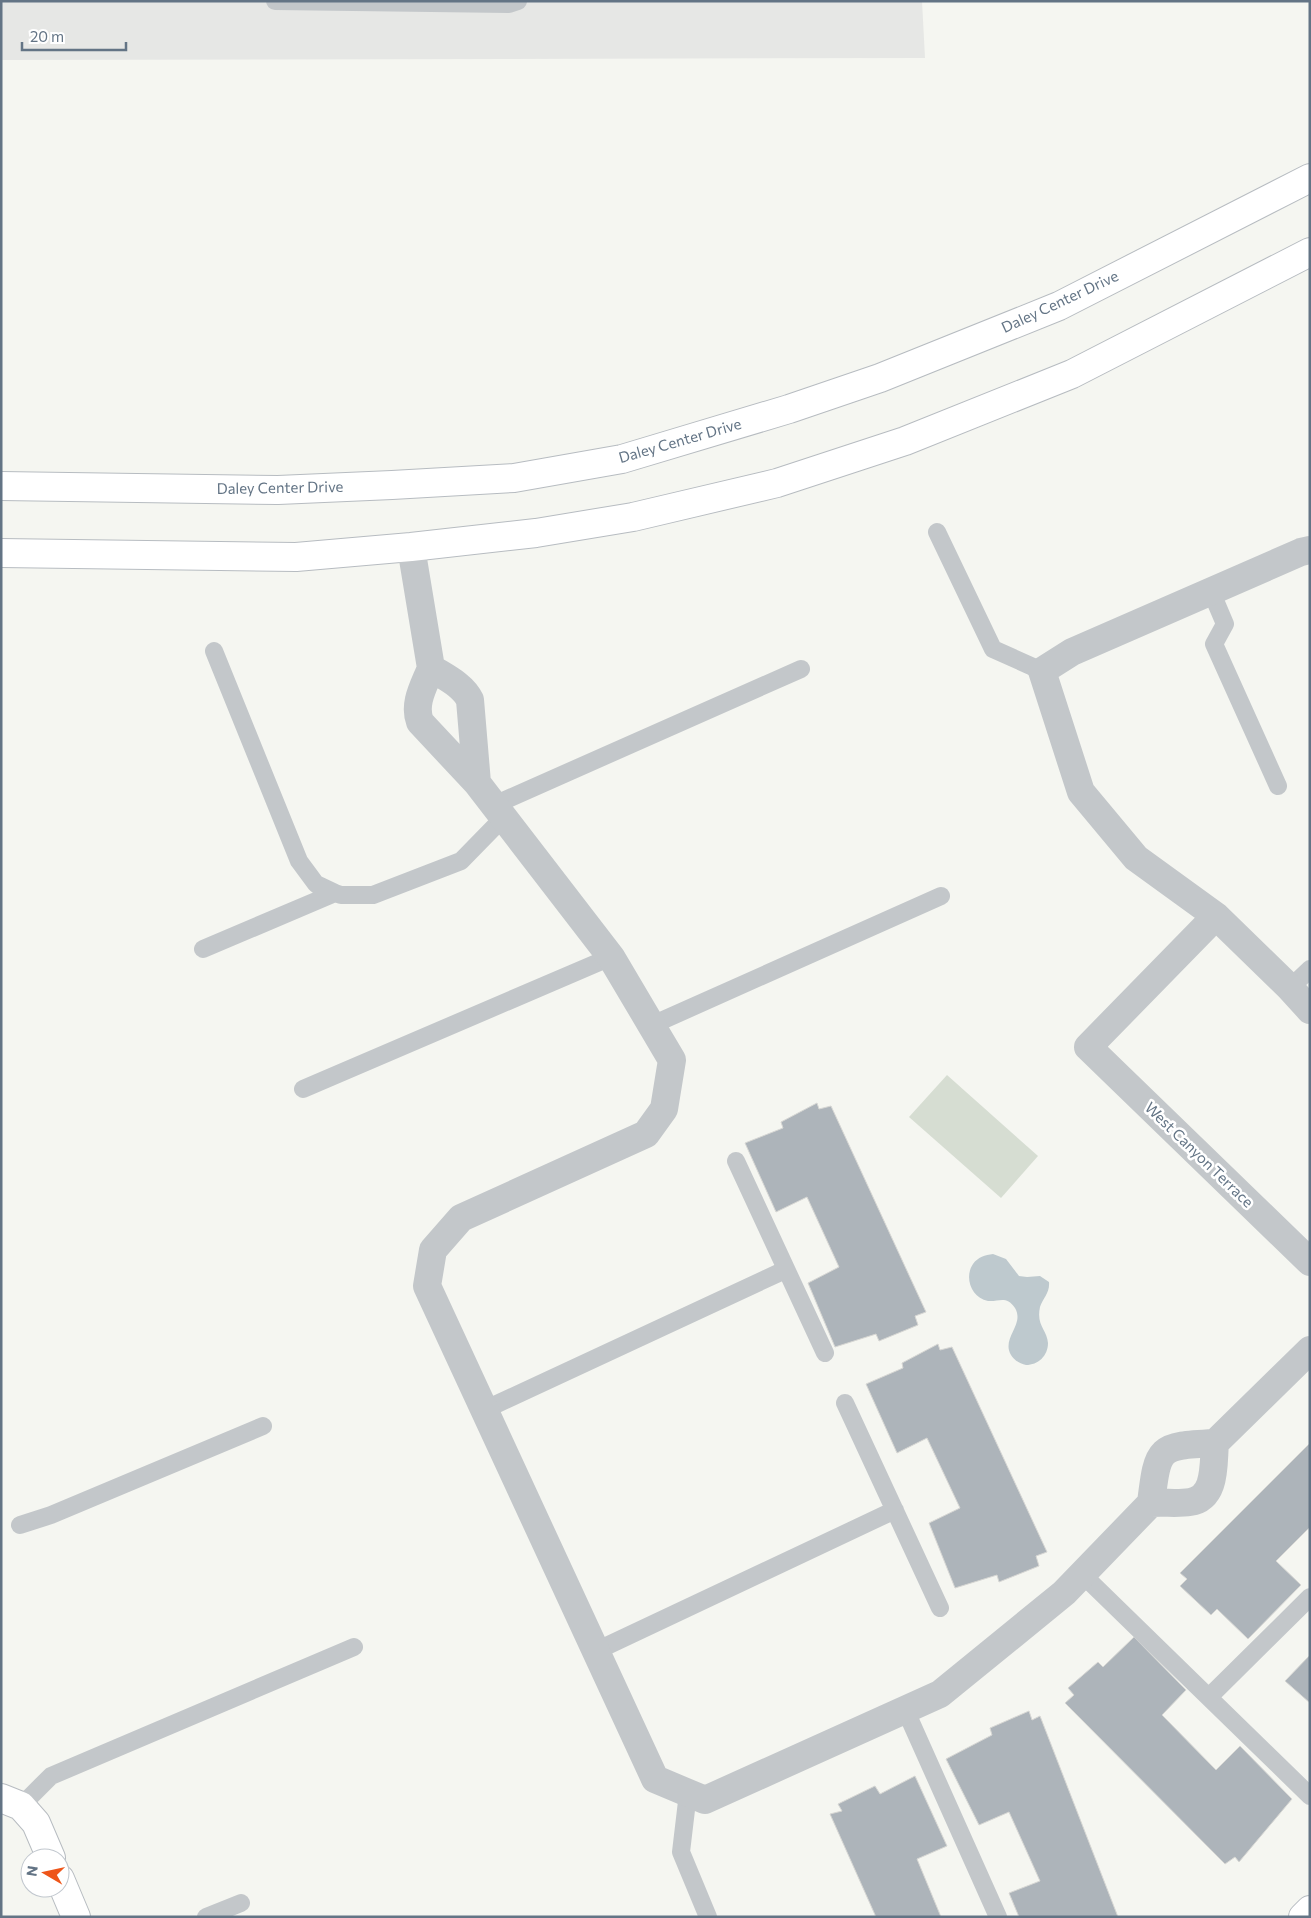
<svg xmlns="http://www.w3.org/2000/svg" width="1311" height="1918" viewBox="0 0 1311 1918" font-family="Commissioner,sans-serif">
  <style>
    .built { fill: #e6e7e5 }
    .green { fill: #d6ddd2 }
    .water { fill: #bec9ce }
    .building { fill: #adb4ba; stroke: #d7d7d4 }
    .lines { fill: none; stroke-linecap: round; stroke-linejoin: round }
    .secondary-casing { stroke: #b7bcc1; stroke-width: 30 }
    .lane { stroke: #c3c7ca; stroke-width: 18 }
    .street { stroke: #c3c7ca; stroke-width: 28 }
    .secondary { stroke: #fff; stroke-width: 28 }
    .labels { text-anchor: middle; stroke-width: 5; stroke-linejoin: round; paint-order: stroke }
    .street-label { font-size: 15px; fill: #637485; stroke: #fff }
  </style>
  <rect width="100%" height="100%" fill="#f5f6f1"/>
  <path class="built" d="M1,1H922L925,58L1,60Z"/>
  <path class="green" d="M947,1075L1038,1156L1001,1198L909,1117Z"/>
  <path class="water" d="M993,1254L1006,1259L1019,1276L1027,1277L1040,1276L1049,1282C1050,1293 1043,1298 1040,1307C1036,1326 1047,1329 1048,1343C1048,1356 1038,1365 1026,1365C1020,1364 1014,1360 1011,1355C1001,1338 1025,1325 1015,1308C1006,1295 999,1302 988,1301C971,1298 964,1277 973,1264C978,1257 985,1255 993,1254Z"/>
  <path class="building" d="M817,1103L819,1109L831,1106L926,1312L915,1316L918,1325L879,1341L876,1334L835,1347L808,1283L839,1267L807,1197L776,1212L745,1143L783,1128L781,1122Z
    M938,1344L940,1350L952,1347L1047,1552L1036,1556L1039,1566L999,1582L997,1575L955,1588L929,1523L960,1508L927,1438L897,1453L866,1384L903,1368L902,1363Z
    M1310,1443V1527L1276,1561L1301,1585L1248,1639L1217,1609L1211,1615L1180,1586L1187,1579L1180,1573Z
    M1134,1637L1186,1690L1162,1715L1216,1770L1240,1746L1292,1799L1239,1862L1235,1857L1225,1864L1065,1703L1074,1695L1068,1688L1098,1662L1103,1667Z
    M1310,1655V1703L1285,1681Z
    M1029,1711L1032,1720L1040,1716L1118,1917H1019L1009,1893L1040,1881L1009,1812L979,1825L946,1759L992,1735L990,1728Z
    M915,1776L947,1846L917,1859L941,1917H876L830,1814L842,1811L838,1804L875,1786L880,1794Z"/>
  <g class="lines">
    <defs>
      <path id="secondary" d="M1,486L278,490L392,485L514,478L622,459L789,409L880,378L1059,306L1310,178
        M1,553L296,557L411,547L536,533L633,517L777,483L905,441L1072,374L1310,252
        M1,1798L21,1806L36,1823L51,1858
        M60,1879L76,1917
        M1303,1917L1310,1910"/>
    </defs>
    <use href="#secondary" class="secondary-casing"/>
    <path class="lane" d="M275,1L509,4L518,1
      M937,532L993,649L1042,671
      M1211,591L1225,624L1214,644L1278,786
      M214,651L299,861L316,884L335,893L341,895H373L461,861L503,818
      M494,805L801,669
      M203,949L335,893
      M1290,988L1310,969
      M652,1025L941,896
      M303,1089L611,957
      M736,1161L825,1353
      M845,1403L940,1608
      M484,1410L785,1270
      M20,1525L51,1515L263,1426
      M1082,1574L1310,1796
      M596,1651L895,1510
      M1209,1697L1310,1597
      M905,1709L998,1917
      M688,1793L681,1852L708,1917
      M21,1806L51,1776L354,1647
      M206,1917L241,1903"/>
    <path class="street" d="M411,547L431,668
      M1310,550L1301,552L1072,652L1042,671L1081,792L1136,858L1216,916L1290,988L1310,1010
      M431,668C445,677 463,685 470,700L477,783L420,722C413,703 424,686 431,668Z
      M477,783L611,957L672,1060L664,1109L646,1134L461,1218L433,1250L427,1286L655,1779L705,1800L940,1694L1064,1593L1151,1503
      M1216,916L1088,1047L1310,1262
      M1215,1443C1213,1463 1217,1498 1190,1502C1178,1504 1164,1502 1151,1503C1158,1446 1158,1446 1215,1443Z
      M1215,1443L1310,1350"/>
    <use href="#secondary" class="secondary"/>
  </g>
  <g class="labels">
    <g class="street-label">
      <text transform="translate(1060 302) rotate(-25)" y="5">Daley Center Drive</text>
      <text transform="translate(680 441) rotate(-16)" y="5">Daley Center Drive</text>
      <text transform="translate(280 488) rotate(-1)" y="5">Daley Center Drive</text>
      <text transform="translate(1199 1155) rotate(44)" y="5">West Canyon Terrace</text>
    </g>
  </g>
  <rect width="1311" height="1918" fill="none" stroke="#637485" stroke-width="5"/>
  <g transform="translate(45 1873) rotate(279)"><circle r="24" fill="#ffffff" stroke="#c1c7ce"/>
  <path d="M0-4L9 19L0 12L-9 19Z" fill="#ee5519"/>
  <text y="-8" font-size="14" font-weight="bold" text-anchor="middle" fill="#637485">N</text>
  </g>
  <path d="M22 42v8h104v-8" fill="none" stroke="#637485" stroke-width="2.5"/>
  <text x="30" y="42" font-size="15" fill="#637485" stroke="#ffffff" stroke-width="4" paint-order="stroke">20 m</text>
</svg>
